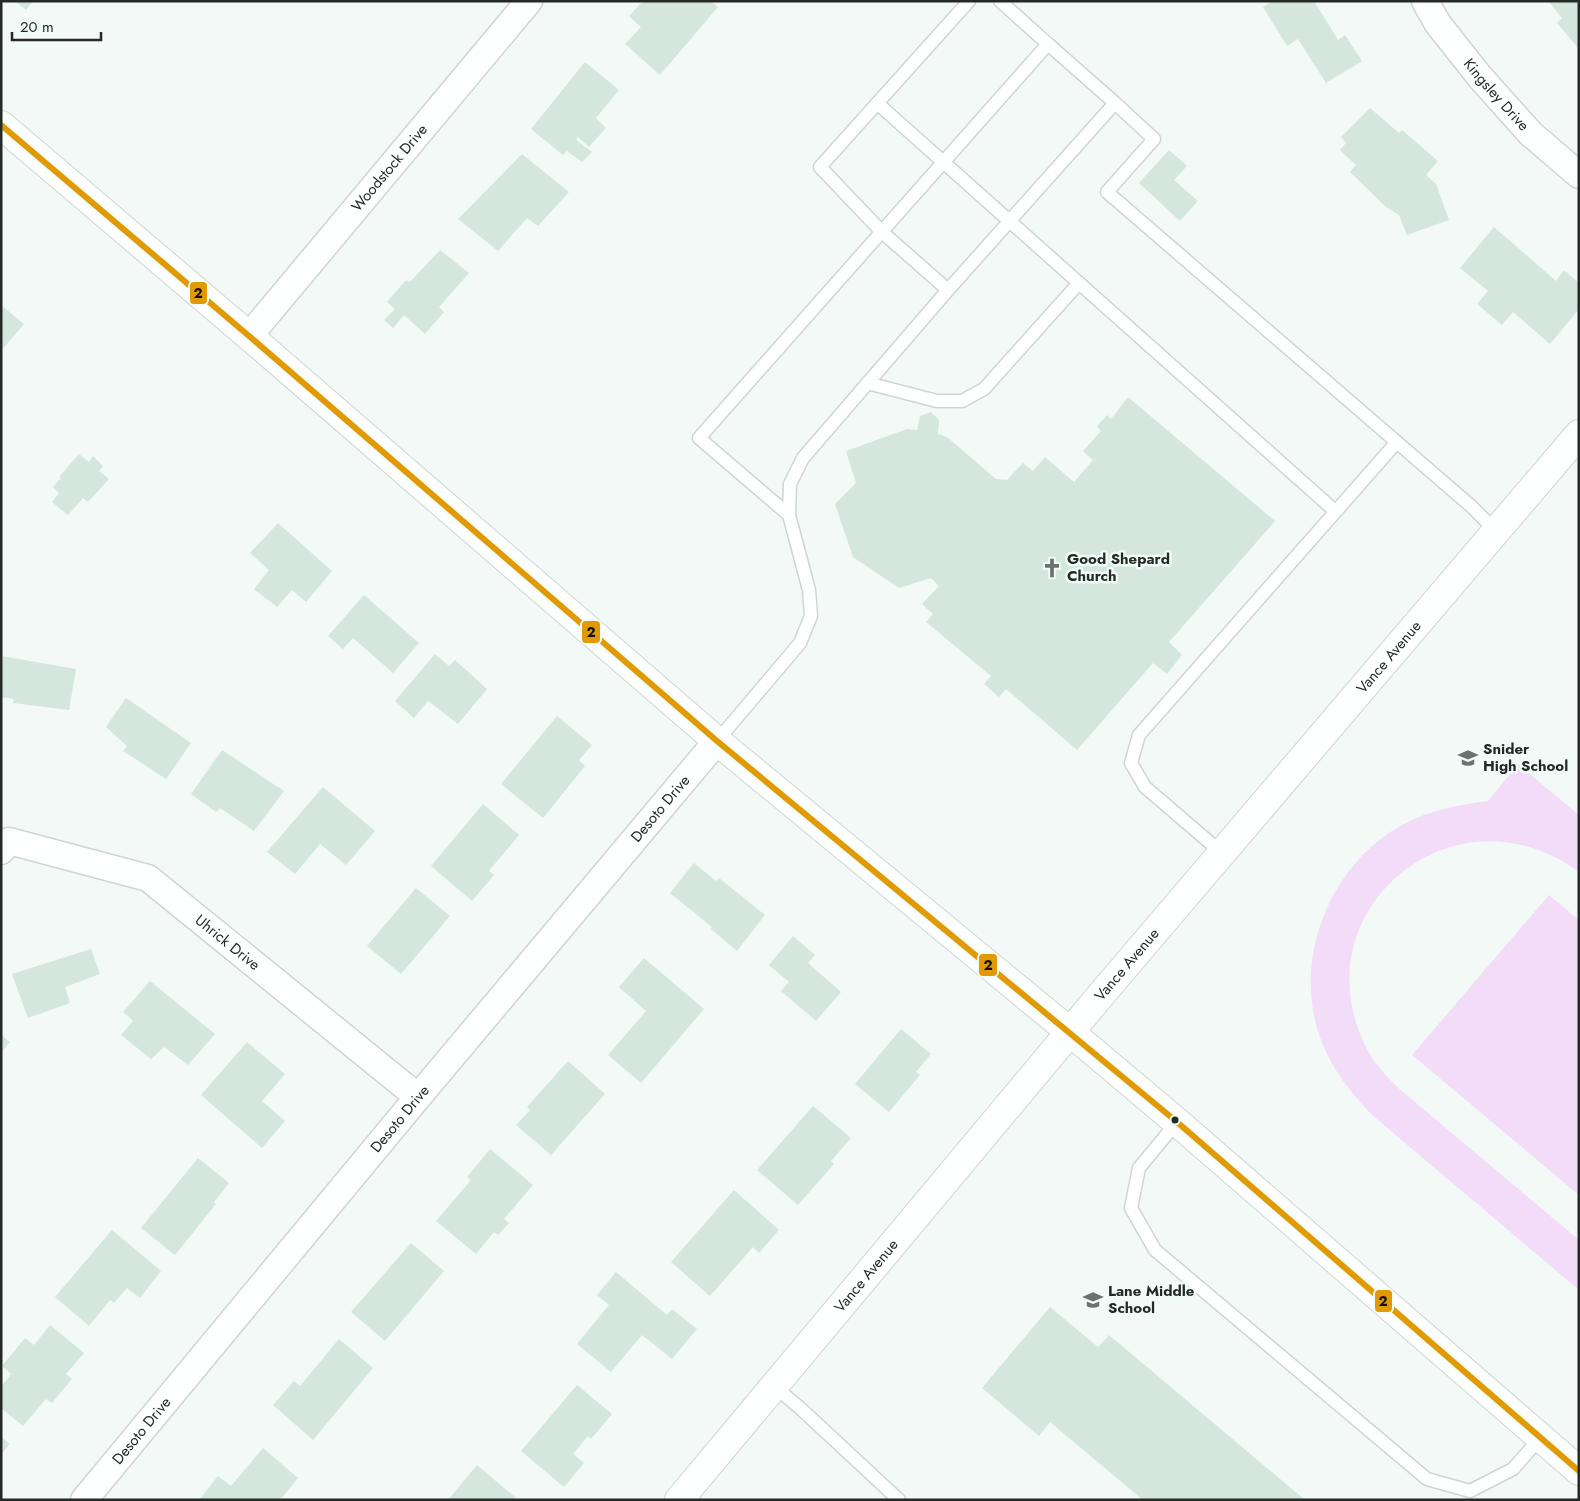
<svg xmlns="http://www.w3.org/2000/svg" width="1580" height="1501" viewBox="0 0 1580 1501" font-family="Jost,sans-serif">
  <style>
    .green { fill: #f2dcf8 }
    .building { fill: #d4e6de }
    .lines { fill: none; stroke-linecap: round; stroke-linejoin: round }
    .service-casing { stroke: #d0d5d3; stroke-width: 15 }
    .minor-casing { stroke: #d0d5d3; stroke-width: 29 }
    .tertiary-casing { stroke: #d0d5d3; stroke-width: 30 }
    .secondary-casing { stroke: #d0d5d3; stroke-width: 30 }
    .service { stroke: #fdfefe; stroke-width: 12 }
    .minor { stroke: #fdfefe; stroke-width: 26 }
    .tertiary { stroke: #fdfefe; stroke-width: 28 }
    .secondary { stroke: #fdfefe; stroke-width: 28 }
    .bus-1-casing { stroke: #f0fcf7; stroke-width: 10 }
    .bus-1 { stroke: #e29a04; stroke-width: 6 }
    .bus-dot { fill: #252a28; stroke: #f0fcf7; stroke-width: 2 }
    .labels { text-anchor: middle; stroke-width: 5; stroke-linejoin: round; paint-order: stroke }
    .street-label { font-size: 15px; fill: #252a28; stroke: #f0fcf7 }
    .poi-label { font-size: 15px; font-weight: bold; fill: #252a28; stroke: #f0fcf7; text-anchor: start }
    .line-badge { stroke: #f0fcf7; stroke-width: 2 }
    .pale-badge-label { font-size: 14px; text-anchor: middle; font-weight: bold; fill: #111 }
  </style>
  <rect width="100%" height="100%" fill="#f3f9f6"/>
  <path class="green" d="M1518,764L1579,815V872C1454,780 1298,911 1366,1047C1373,1062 1385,1074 1396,1086L1579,1240V1290L1372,1115C1350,1092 1332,1069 1321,1040C1291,961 1330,863 1404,824C1430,810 1459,805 1488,801Z
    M1549,895L1579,920V1195L1412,1055Z"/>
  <path class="building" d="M15,1H33L26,10Z
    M643,1H711L718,7L660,75L625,44L641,27L629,16Z
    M1273,1H1314L1338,40L1345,35L1362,61L1326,83L1298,39L1287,46L1263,7Z
    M1548,1H1579V49L1557,23L1562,18Z
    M585,62L619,90L596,118L606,128L589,147L578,137L576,140L592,152L582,162L567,151L563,155L531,129Z
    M1370,108L1399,133L1402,130L1438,161L1426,175L1436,184L1449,220L1407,235L1399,215L1386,207L1350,172L1356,165L1340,150L1346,143L1341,137Z
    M1169,150L1187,166L1174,180L1198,201L1180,221L1139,183Z
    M522,154L569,192L538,226L527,218L498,251L458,219Z
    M1494,227L1556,281L1564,270L1579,283V309L1550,344L1513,312L1502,325L1477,304L1488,291L1460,268Z
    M440,250L469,273L439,307L444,312L425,334L404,315L393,328L384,320L395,309L387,302L406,280L410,282Z
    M1,305L24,324L1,351Z
    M1128,397L1275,521L1169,642L1182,655L1167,674L1153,663L1077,750L1006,689L999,697L984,684L991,676L926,622L933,614L922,604L939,586L931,578L899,588L853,557L835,504L856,483L846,451L907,429L917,430L920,416L931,412L939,420L938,434L947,437L996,479L1007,480L1023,463L1033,471L1045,457L1074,482L1093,460L1083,451L1101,431L1097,426L1107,415L1111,419Z
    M79,454L89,462L93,456L103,466L99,471L109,479L88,502L83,498L68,515L52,502L59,493L53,487L61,478L59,477Z
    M278,523L332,571L306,602L292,590L277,607L254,589L269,570L250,553Z
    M364,595L419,643L393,673L353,638L343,649L328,636Z
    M435,654L449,666L455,660L487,689L458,724L428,701L414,718L395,701Z
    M1,656L76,669L69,710L13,703L14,699L1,697Z
    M126,698L191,743L166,779L123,751L127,746L106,727Z
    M557,716L592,745L579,760L585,766L543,818L501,784Z
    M222,750L284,791L254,831L220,808L216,812L191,794Z
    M323,787L375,831L346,865L320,844L295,874L267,852Z
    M483,804L519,835L489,871L494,875L472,901L431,866Z
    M694,863L716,881L719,878L765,915L737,951L711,929L712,927L670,893Z
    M416,888L450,916L401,974L367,946Z
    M793,936L815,955L808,963L841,992L816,1021L781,991L789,982L769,965Z
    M91,949L100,974L65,987L70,1003L28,1018L12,974Z
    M644,958L704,1009L641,1083L608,1055L646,1011L619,987Z
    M150,981L215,1034L188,1065L164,1047L151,1059L121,1035L133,1021L123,1012Z
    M901,1029L931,1054L916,1072L920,1075L889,1112L855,1084Z
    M1,1035L10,1042L1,1053Z
    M247,1042L285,1074L262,1101L285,1121L262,1148L201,1095Z
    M568,1061L605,1094L551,1155L516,1125L530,1110L527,1107Z
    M813,1106L851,1138L831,1161L834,1164L798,1205L757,1170Z
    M490,1149L533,1185L504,1219L509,1223L498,1235L494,1232L476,1254L436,1221L471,1180L467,1177Z
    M198,1158L229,1183L214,1202L216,1204L175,1255L141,1228Z
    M734,1190L779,1230L759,1253L753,1247L710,1296L671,1262Z
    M112,1230L161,1271L140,1298L127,1288L114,1303L110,1300L89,1326L55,1297Z
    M411,1243L444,1271L385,1341L351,1312Z
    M616,1272L667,1315L672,1309L697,1329L672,1359L642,1335L611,1372L577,1344L609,1305L597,1295Z
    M1050,1307L1098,1347L1109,1335L1305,1500H1143L1050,1422L1039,1436L982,1388Z
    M50,1325L84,1353L66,1374L72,1379L52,1403L46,1399L23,1426L1,1408V1387L11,1374L2,1366L25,1338L34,1345Z
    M339,1339L373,1368L313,1440L273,1405L294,1381L300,1386Z
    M577,1385L612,1414L591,1439L588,1436L573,1454L584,1463L564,1487L521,1451Z
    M1,1437L10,1444L1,1454Z
    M263,1448L298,1478L280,1500H199L218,1476L231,1486Z
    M477,1465L516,1498L514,1500H448Z"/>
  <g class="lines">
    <defs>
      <path id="service" d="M1000,1L1048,44
        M877,103L1335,511
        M1115,103L1154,139L1107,192L1472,507L1496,531
        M867,383L937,401H962L984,389L1079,283
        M789,515L699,438L1048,44L1115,103L948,290L882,232L820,167L969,1
        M717,741L800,643L811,616L809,590L789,515L790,484L803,458L948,290
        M1222,853L1145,787L1131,763L1139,735L1396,443
        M1177,1122L1139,1168L1131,1208L1155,1250L1427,1479L1470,1491L1513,1469L1540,1438
        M774,1386L800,1408L899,1500"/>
      <g id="minor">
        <path id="s1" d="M1425,1L1438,24L1480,77L1531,134L1579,175"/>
        <path id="s2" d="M249,336L529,1"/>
        <path id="s3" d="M1,851L9,841L148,878L418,1097"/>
        <path id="s4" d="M84,1500L418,1097L717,741"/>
      </g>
      <g id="tertiary">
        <path id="s5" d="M679,1500L1100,996L1579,434"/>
      </g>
      <path id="secondary" d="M1,125L249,336L717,741L1070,1032L1177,1122L1579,1471"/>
    </defs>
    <use href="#service" class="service-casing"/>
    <use href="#minor" class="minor-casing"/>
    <use href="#tertiary" class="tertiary-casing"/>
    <use href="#secondary" class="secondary-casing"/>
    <use href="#service" class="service"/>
    <use href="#minor" class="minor"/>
    <use href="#tertiary" class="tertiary"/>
    <use href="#secondary" class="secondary"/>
    <defs>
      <path id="bus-1" d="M1,125L249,336L717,741L1177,1122L1579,1471"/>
    </defs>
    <use href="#bus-1" class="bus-1-casing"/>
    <use href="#bus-1" class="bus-1"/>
  </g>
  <defs>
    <symbol id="church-bare" viewBox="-9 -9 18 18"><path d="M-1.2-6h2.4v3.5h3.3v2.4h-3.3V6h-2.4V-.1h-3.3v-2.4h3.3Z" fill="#6d7270" stroke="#f0fcf7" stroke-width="2.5" paint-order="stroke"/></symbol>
    <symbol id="school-bare" viewBox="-9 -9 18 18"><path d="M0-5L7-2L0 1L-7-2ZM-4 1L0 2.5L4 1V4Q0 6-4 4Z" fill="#6d7270" stroke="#f0fcf7" stroke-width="2.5" paint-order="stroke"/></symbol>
  </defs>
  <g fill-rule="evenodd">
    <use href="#church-bare" x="1038" y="554" width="28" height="28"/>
    <use href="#school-bare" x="1454" y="744" width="28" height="28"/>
    <use href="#school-bare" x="1079" y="1286" width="28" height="28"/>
  </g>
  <circle class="bus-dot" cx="1175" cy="1120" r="4.5"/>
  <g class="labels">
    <g class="street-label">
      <text dy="5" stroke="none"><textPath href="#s1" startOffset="118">Kingsley Drive</textPath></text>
      <text dy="5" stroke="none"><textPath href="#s2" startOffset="219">Woodstock Drive</textPath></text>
      <text dy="5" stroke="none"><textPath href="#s5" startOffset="1102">Vance Avenue</textPath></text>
      <text dy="5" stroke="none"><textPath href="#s4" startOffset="900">Desoto Drive</textPath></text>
      <text dy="5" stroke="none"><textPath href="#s3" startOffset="259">Uhrick Drive</textPath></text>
      <text dy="5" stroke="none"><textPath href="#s5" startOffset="698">Vance Avenue</textPath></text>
      <text dy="5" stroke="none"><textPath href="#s4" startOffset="495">Desoto Drive</textPath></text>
      <text dy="5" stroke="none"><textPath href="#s5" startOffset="292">Vance Avenue</textPath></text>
      <text dy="5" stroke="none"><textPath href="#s4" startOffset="90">Desoto Drive</textPath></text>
    </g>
    <g class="poi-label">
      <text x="1067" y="564">Good Shepard<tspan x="1067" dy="17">Church</tspan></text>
      <text x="1483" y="754">Snider<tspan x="1483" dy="17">High School</tspan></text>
      <text x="1108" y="1296">Lane Middle<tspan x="1108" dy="17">School</tspan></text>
    </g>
  </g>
  <g class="line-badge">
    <rect x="189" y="281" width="19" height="24" rx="5" fill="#e29a04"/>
    <rect x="581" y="620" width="20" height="24" rx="5" fill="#e29a04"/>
    <rect x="978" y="953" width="20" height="24" rx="5" fill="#e29a04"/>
    <rect x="1374" y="1289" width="19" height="24" rx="5" fill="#e29a04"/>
  </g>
  <g class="pale-badge-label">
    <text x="198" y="298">2</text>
    <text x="591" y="637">2</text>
    <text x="988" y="970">2</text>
    <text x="1383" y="1306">2</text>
  </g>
  <rect width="1580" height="1501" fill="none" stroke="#252a28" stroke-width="5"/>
  <path d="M12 32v8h89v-8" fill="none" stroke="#252a28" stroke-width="2.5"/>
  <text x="20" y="32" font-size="15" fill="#252a28" stroke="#f0fcf7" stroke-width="4" paint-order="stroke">20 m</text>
</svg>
